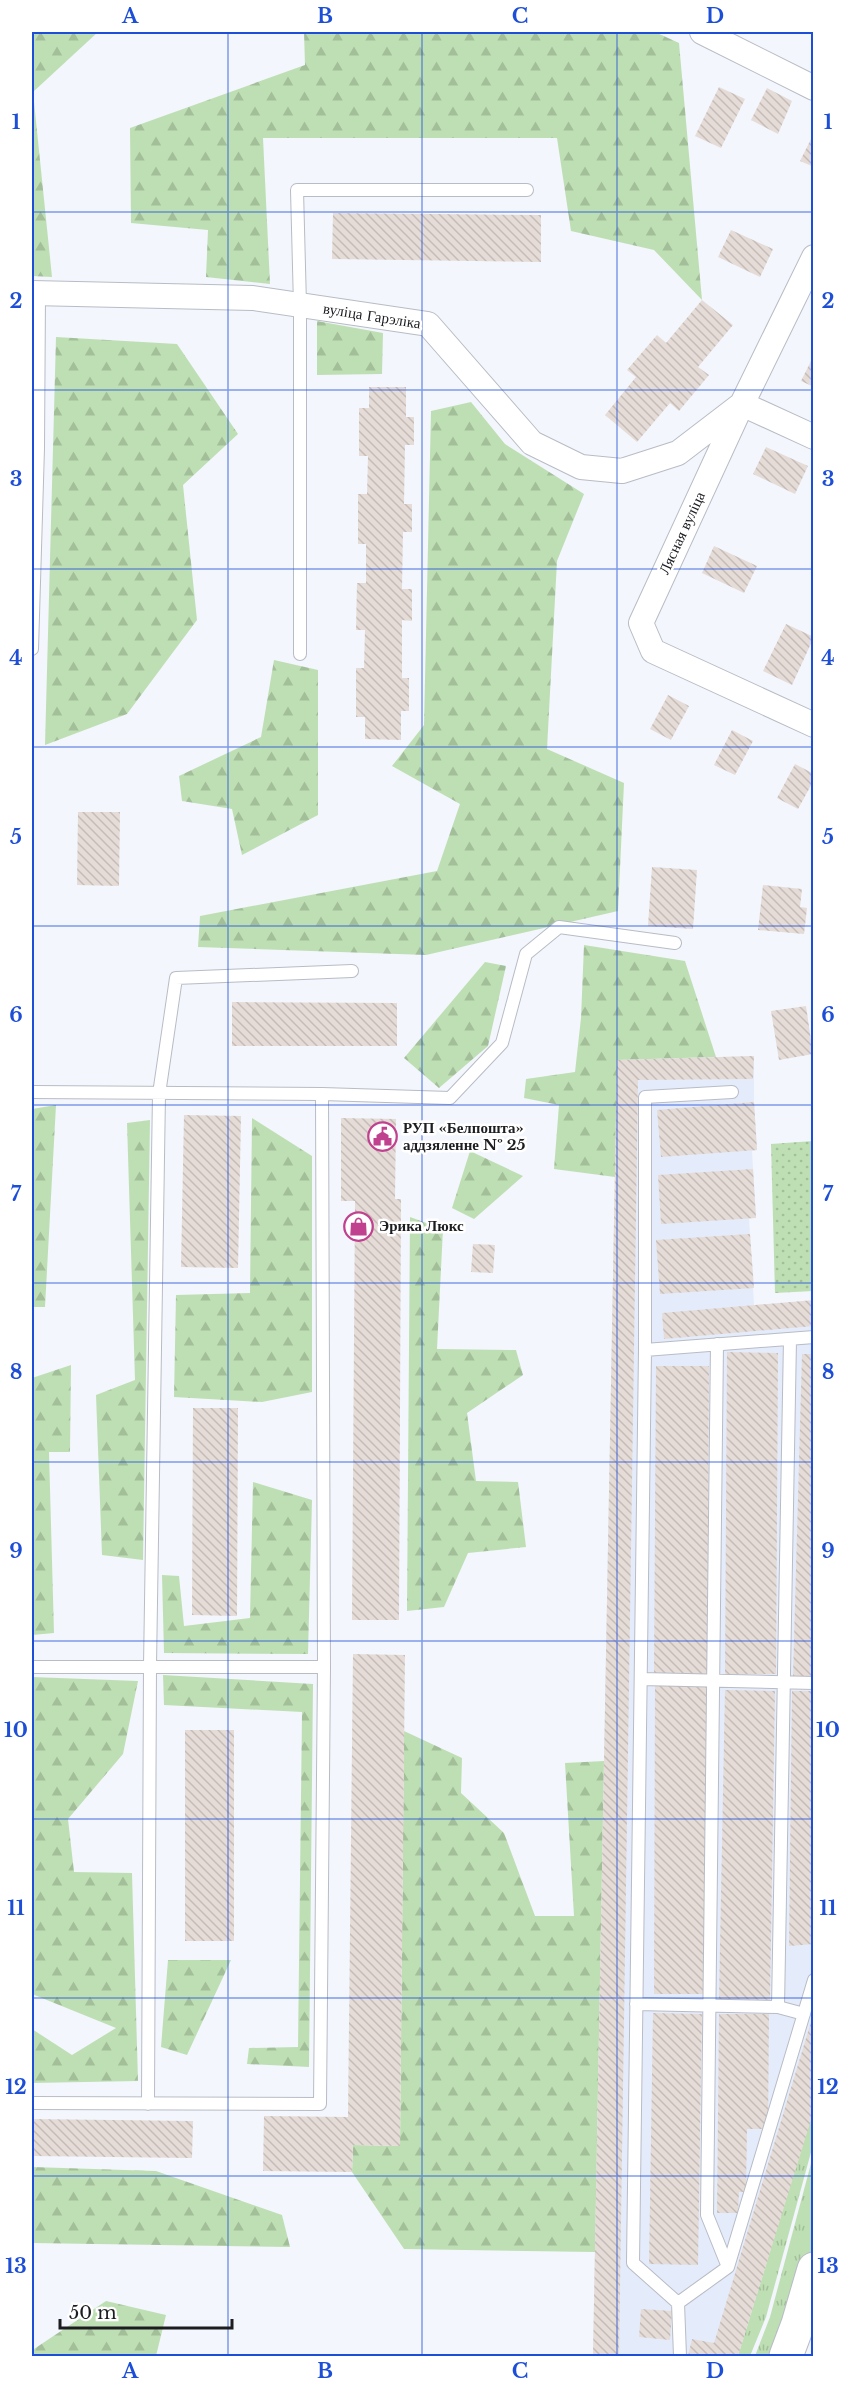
<svg xmlns="http://www.w3.org/2000/svg" width="845" height="2388" viewBox="0 0 845 2388" font-family="'Libre Baskerville',serif">
  <style>
    .built { fill: #e4ebfb }
    .grass { fill: url(#grass-tufts) }
    .forest { fill: url(#forest-firs) }
    .park { fill: url(#park-dots) }
    .building { fill: url(#building-back-hatch) }
    .lines { fill: none; stroke-linecap: round; stroke-linejoin: round }
    .lane-casing { stroke: #b8bcc5; stroke-width: 14 }
    .street-casing { stroke: #b8bcc5; stroke-width: 26 }
    .secondary-casing { stroke: #b8bcc5; stroke-width: 35 }
    .lane { stroke: #fff; stroke-width: 12 }
    .street { stroke: #fff; stroke-width: 24 }
    .secondary { stroke: #fff; stroke-width: 33 }
    .grid { fill: none; stroke: #1d4ed8; stroke-width: 1.5; stroke-opacity: 0.55 }
    .labels { text-anchor: middle; stroke-width: 5; stroke-linejoin: round; paint-order: stroke }
    .street-label { font-size: 15px; fill: #1c1d21; stroke: #fff }
    .poi-label { font-size: 15px; font-weight: bold; fill: #1c1d21; stroke: #fff; text-anchor: start }
    .neatline { fill: none; stroke: #1d4ed8; stroke-width: 2 }
    .grid-label { font-size: 20px; text-anchor: middle; font-weight: bold; fill: #1d4ed8 }
  </style>
  <defs>
    <pattern id="grass-tufts" width="24" height="20" patternUnits="userSpaceOnUse" patternTransform="scale(1.5)"><rect width="24" height="20" fill="#bedfb3"/><path d="M3 7l-1-3M5 7V3M7 7l1-3M15 17l-1-3M17 17v-4M19 17l1-3" fill="none" stroke="#a3bf9a"/></pattern>
    <pattern id="forest-firs" width="22" height="20" patternUnits="userSpaceOnUse" patternTransform="scale(1.5)"><rect width="22" height="20" fill="#bedfb3"/><path d="M5 1l3.5 6h-7zM16 11l3.5 6h-7z" fill="#a3bf9a"/></pattern>
    <pattern id="park-dots" width="8" height="8" patternUnits="userSpaceOnUse" patternTransform="scale(1.5)"><rect width="8" height="8" fill="#bedfb3"/><path d="M2 2h.1M6 6h.1" fill="none" stroke="#a3bf9a" stroke-width="1.8" stroke-linecap="round"/></pattern>
    <pattern id="building-back-hatch" width="6" height="6" patternUnits="userSpaceOnUse" patternTransform="scale(1.5)"><rect width="6" height="6" fill="#e6dcd7"/><path d="M-1 5l2 2M0 0l6 6M5-1l2 2" fill="none" stroke="#c5bcb8"/></pattern>
  </defs>
  <rect width="100%" height="100%" fill="#f3f6fd"/>
  <path class="built" d="M754,1056V1102L757,1150L752,1151L756,1218H749L754,1305L813,1301V2110L738,2356H593L617,1060Z"/>
  <path class="grass" d="M813,2111V2145L766,2317L750,2356H738Z
    M813,2156V2269L786,2356H755L770,2317Z"/>
  <path class="forest" d="M32,32H98L33,92L52,277L32,276Z
    M304,32H655L679,43L702,300L654,250L571,231L557,138H263L270,284L206,277L208,230L131,223L130,128L305,65Z
    M317,321L383,333L382,374L317,375Z
    M56,337L177,344L238,434L183,485L197,620L127,714L45,745Z
    M471,402L505,444L584,494L557,561L547,749L624,783L618,911L426,955L198,947L200,916L437,871L460,804L392,766L424,725L431,411Z
    M274,660L318,670V815L242,855L232,809L182,801L179,776L261,737Z
    M584,945L685,961L716,1057L617,1060L615,1177L554,1169L559,1105L524,1098L526,1079L575,1072L581,1018Z
    M485,962L506,966L488,1046L439,1088L404,1058Z
    M56,1105L45,1307H32V1109Z
    M252,1118L312,1156V1392L262,1402L174,1397L176,1295L250,1293Z
    M150,1120L143,1560L102,1555L96,1395L135,1380L127,1123Z
    M470,1151L523,1176L474,1219L452,1208Z
    M410,1217L443,1229L437,1349L516,1350L523,1375L467,1413L476,1481L518,1482L526,1547L468,1553L444,1607L407,1611Z
    M71,1365L70,1452H49L54,1633L32,1635V1378Z
    M253,1482L312,1500L308,1654L164,1653L162,1575L179,1576L184,1626L250,1618Z
    M163,1675L313,1684L309,2067L247,2064L249,2048L298,2047L302,1712L164,1705Z
    M32,1677L138,1681L123,1754L68,1819L74,1872L132,1873L138,2081L32,2083V2029L72,2055L116,2028L32,1994Z
    M404,1731L462,1758L461,1793L504,1833L535,1916H574L565,1763L604,1761L595,2252L404,2249L352,2172L353,2145L400,2146Z
    M168,1960H231L187,2055L161,2047Z
    M32,2167L156,2171L282,2215L290,2247L32,2243Z
    M106,2301L166,2315L156,2356H32V2341L34,2349Z"/>
  <path class="park" d="M813,1141V1291L775,1293L771,1144Z"/>
  <path class="building" d="M719,87L745,99L721,148L695,136Z
    M767,88L792,101L778,134L751,120Z
    M814,133V167L800,161Z
    M333,213L541,215V262L332,259Z
    M731,230L773,249L760,277L718,257Z
    M702,300L733,325L698,367L709,375L679,411L670,403L637,442L605,415L636,377L627,370L657,335L666,343Z
    M811,361L814,362V387L801,381Z
    M369,387H406V417H414V445H405L404,504H412V532H403L402,589H412V621L402,620V678H409V711H401V740L365,739V717H356V668H364L365,630H356L357,583H366V544H358V494H367L368,456H359V408H369Z
    M766,447L808,466L795,494L753,474Z
    M714,546L757,566L744,593L702,573Z
    M786,624L814,637L792,685L763,671Z
    M668,695L689,706L671,740L650,729Z
    M732,730L753,741L735,775L714,765Z
    M795,764L814,774V780L798,809L777,798Z
    M78,812H120L119,886L77,885Z
    M652,867L697,870L693,929L648,926Z
    M763,885L802,889L800,907L807,908L804,934L758,930Z
    M232,1002L397,1003V1046H232Z
    M806,1006L813,1054L779,1060L771,1011Z
    M754,1056L753,1079L638,1080L619,2356H593L617,1060Z
    M754,1102L757,1150L661,1157L657,1110Z
    M184,1115L241,1116L238,1268L181,1267Z
    M341,1118L396,1119L395,1199H401L399,1620H352L355,1201H341Z
    M753,1169L756,1218L661,1224L658,1175Z
    M750,1234L754,1288L660,1294L656,1240Z
    M473,1244L495,1245L493,1273L471,1272Z
    M814,1300V1326L664,1339L662,1313Z
    M727,1352L778,1353L776,1674H725Z
    M802,1354H814V1678L793,1677Z
    M656,1366H709L707,1674H654Z
    M193,1408H238L237,1616L192,1615Z
    M353,1654L405,1655L400,2146L353,2145L352,2172L263,2171L264,2116L348,2117Z
    M655,1686H706L705,1994H654Z
    M725,1690L775,1691L770,2000L719,1999Z
    M792,1691H814V1944L789,1946Z
    M185,1730H234V1941H185Z
    M653,2013L702,2014L698,2265L649,2264Z
    M719,2014H769L768,2129H747L746,2192H739L738,2213H717Z
    M813,2015L814,2110L738,2356H688L692,2339L714,2343Z
    M32,2119L193,2121L192,2158L32,2156Z
    M641,2309L672,2311L670,2340L639,2337Z"/>
  <g class="lines">
    <defs>
      <path id="lane" d="M32,649L38,448L39,294
        M300,654V305L297,190H527
        M32,1092L322,1094L324,1667L320,2104L32,2103
        M322,1094L450,1098L502,1043L526,954L559,927L675,943
        M717,1344L707,2215L728,2267
        M645,1350V1097L732,1092
        M32,1667H324
        M641,1679L814,1683
        M636,2004L778,2007L790,1339
        M778,2007L804,2014
        M148,2104L150,1666L159,1094L176,978L352,971
        M678,2303L728,2267L814,1980
        M680,2356L678,2303L633,2263L645,1350L814,1337"/>
      <path id="street" d="M702,32L814,88
        M814,257L742,404L641,623L653,651L814,725
        M32,293L253,298L428,324L532,443L581,467L622,471L678,453L742,404L814,437"/>
      <path id="secondary" d="M786,2356L798,2324L814,2269"/>
    </defs>
    <use href="#lane" class="lane-casing"/>
    <use href="#street" class="street-casing"/>
    <use href="#secondary" class="secondary-casing"/>
    <use href="#lane" class="lane"/>
    <use href="#street" class="street"/>
    <use href="#secondary" class="secondary"/>
  </g>
  <path class="grid" d="M228,32V2356M422,32V2356M617,32V2356M32,212H814M32,390H814M32,569H814M32,747H814M32,926H814M32,1105H814M32,1283H814M32,1462H814M32,1641H814M32,1819H814M32,1998H814M32,2176H814"/>
  <defs>
    <symbol id="civic-ring" viewBox="-11 -11 22 22"><circle r="9.5" fill="#fff" stroke="#c0428f" stroke-width="1.5"/><path d="M-.6-6.5H3V-4.5H.6V-3L4-1V1h2V6H-6V1h2V-1L-.6-3ZM-1.2 2.5V6h2.4V2.5Z" fill="#c0428f"/></symbol>
    <symbol id="shop-ring" viewBox="-11 -11 22 22"><circle r="9.5" fill="#fff" stroke="#c0428f" stroke-width="1.5"/><path d="M-5-2.5h2.3a2.7 3.5 0 0 1 5.4 0H5L5.5 6h-11ZM-1.5-2.5h3a1.5 2.3 0 0 0-3 0Z" fill="#c0428f"/></symbol>
  </defs>
  <g fill-rule="evenodd">
    <use href="#civic-ring" x="366" y="1120" width="33" height="33"/>
    <use href="#shop-ring" x="342" y="1210" width="33" height="33"/>
  </g>
  <g class="labels">
    <g class="street-label">
      <text transform="translate(372 316) rotate(9)" y="5">вуліца Гарэліка</text>
      <text transform="translate(682 533) rotate(-65)" y="5">Лясная вуліца</text>
    </g>
    <g class="poi-label">
      <text x="403" y="1133">РУП «Белпошта»<tspan x="403" dy="17">аддзяленне № 25</tspan></text>
      <text x="379" y="1231">Эрика Люкс</text>
    </g>
  </g>
  <rect width="845" height="2388" fill="none" stroke="#ffffff" stroke-width="66"/>
  <path d="M60 2319v9h172v-9" fill="none" stroke="#1c1d21" stroke-width="3"/>
  <text x="69" y="2319" font-size="18" fill="#1c1d21" stroke="#ffffff" stroke-width="4.5" paint-order="stroke">50 m</text>
  <rect x="33" y="33" width="779" height="2322" class="neatline"/>
  <g class="grid-label">
    <text x="130" y="23">A</text>
    <text x="325" y="23">B</text>
    <text x="520" y="23">C</text>
    <text x="715" y="23">D</text>
    <text x="16" y="129">1</text>
    <text x="828" y="129">1</text>
    <text x="16" y="308">2</text>
    <text x="828" y="308">2</text>
    <text x="16" y="486">3</text>
    <text x="828" y="486">3</text>
    <text x="16" y="665">4</text>
    <text x="828" y="665">4</text>
    <text x="16" y="844">5</text>
    <text x="828" y="844">5</text>
    <text x="16" y="1022">6</text>
    <text x="828" y="1022">6</text>
    <text x="16" y="1201">7</text>
    <text x="828" y="1201">7</text>
    <text x="16" y="1379">8</text>
    <text x="828" y="1379">8</text>
    <text x="16" y="1558">9</text>
    <text x="828" y="1558">9</text>
    <text x="16" y="1737">10</text>
    <text x="828" y="1737">10</text>
    <text x="16" y="1915">11</text>
    <text x="828" y="1915">11</text>
    <text x="16" y="2094">12</text>
    <text x="828" y="2094">12</text>
    <text x="16" y="2273">13</text>
    <text x="828" y="2273">13</text>
    <text x="130" y="2378">A</text>
    <text x="325" y="2378">B</text>
    <text x="520" y="2378">C</text>
    <text x="715" y="2378">D</text>
  </g>
</svg>
